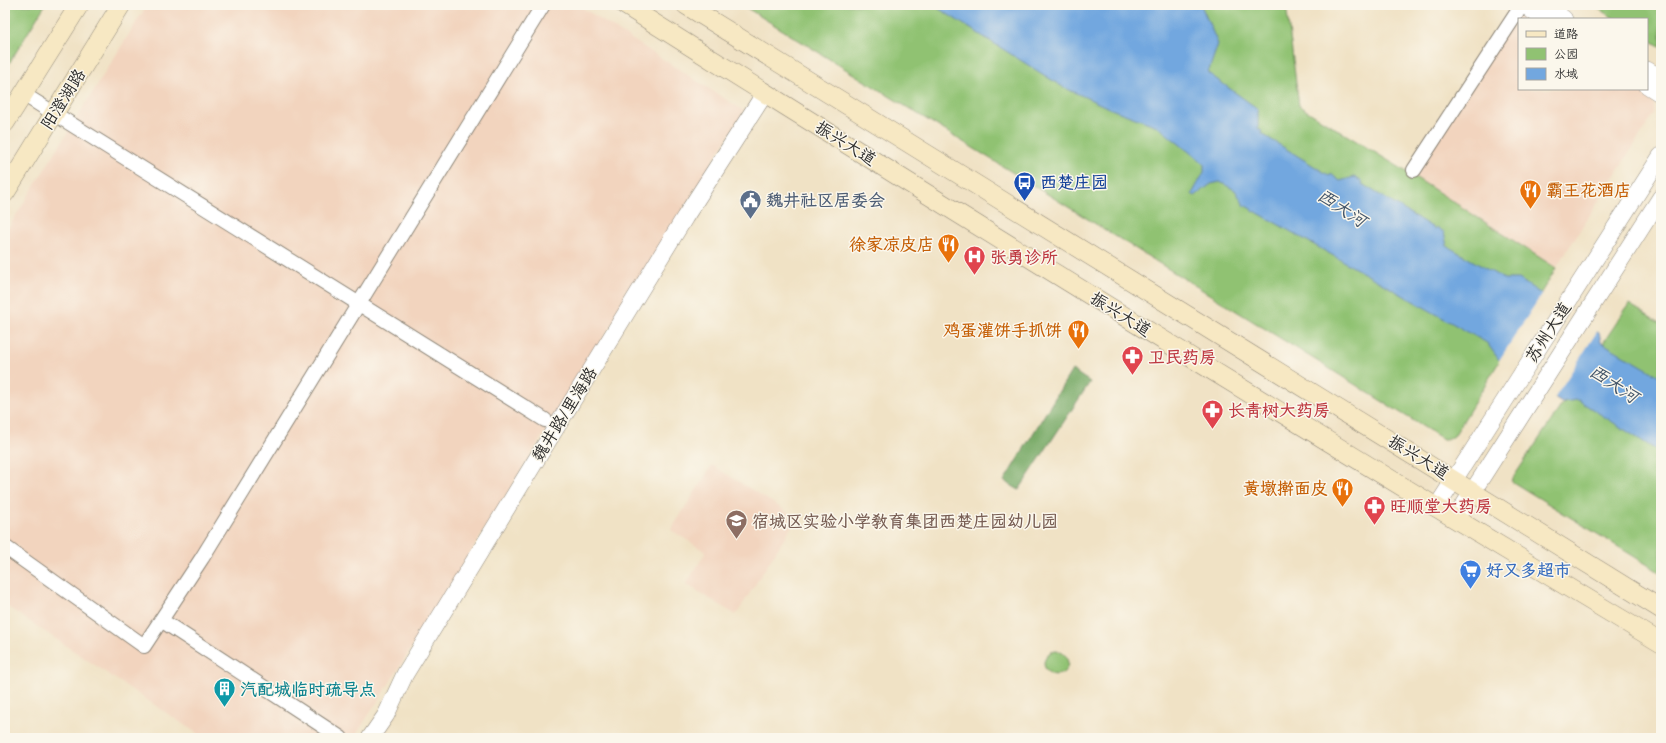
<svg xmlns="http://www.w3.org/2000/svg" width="1666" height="743" viewBox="0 0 1666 743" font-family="'Indie Flower','LXGW WenKai TC',sans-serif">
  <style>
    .built { fill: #f2d4be }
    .green { fill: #90c272; stroke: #5e764e }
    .forest { fill: #74a864; stroke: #506a48 }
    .water { fill: #72a7df; stroke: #4e6985 }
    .pier { fill: #f0e2c5 }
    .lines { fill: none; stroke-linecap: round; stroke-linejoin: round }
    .minor-casing { stroke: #8e8678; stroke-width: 16 }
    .tertiary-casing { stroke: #8e8678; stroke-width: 18 }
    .secondary-casing { stroke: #8e8678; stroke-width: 20 }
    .minor { stroke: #fff; stroke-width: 14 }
    .tertiary { stroke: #fff; stroke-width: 17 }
    .secondary { stroke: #f7e8c3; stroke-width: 19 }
    .labels { text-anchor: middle; stroke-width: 3; stroke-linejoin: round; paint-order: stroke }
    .street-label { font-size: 17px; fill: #2b2b2b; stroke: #fbf7ec }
    .transit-label { font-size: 17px; font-weight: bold; fill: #164399; stroke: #fbf7ec; text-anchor: start }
    .food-label { font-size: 17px; font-weight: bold; fill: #c56008; stroke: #fbf7ec; text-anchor: end }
    .service-label { font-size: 17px; font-weight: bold; fill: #4e5e75; stroke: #fbf7ec; text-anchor: start }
    .health-label { font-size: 17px; font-weight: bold; fill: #be3a42; stroke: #fbf7ec; text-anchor: start }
    .education-label { font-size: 17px; font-weight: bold; fill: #785e54; stroke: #fbf7ec; text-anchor: start }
    .shop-label { font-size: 17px; font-weight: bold; fill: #366cbe; stroke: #fbf7ec; text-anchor: start }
    .culture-label { font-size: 17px; font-weight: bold; fill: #0d838f; stroke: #fbf7ec; text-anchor: start }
    .water-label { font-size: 18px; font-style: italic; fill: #44566a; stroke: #fbf7ec }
  </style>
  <rect width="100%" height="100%" fill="#fbf7ec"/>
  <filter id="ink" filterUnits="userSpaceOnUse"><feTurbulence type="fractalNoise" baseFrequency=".025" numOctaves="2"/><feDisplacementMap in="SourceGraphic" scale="8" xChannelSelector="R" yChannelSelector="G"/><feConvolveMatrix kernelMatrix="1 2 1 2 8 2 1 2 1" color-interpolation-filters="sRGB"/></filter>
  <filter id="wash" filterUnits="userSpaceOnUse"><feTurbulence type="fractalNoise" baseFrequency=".012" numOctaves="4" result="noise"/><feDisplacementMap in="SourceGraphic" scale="16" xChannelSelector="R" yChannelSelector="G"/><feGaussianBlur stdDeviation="0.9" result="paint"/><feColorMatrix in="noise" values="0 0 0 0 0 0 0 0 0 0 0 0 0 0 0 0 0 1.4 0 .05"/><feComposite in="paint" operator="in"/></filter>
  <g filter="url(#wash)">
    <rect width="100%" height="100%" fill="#f0e2c5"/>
    <path class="built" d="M147,5H578L744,111L399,668L354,738H204L5,605V233Z
      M1513,8L1530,19H1519V89H1637L1654,100V114L1556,268L1407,172Z
      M712,465L797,518L736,615L686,584L706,552L671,530Z"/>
    <path class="green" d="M5,5H45L5,70Z
      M742,5H1286L1299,106L1407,172L1556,268L1454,436L1449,439H1443Z
      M1592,5H1661V47L1647,38V19H1615Z
      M1629,304L1661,324V573L1511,481Z
      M1044 663a12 12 0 1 1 24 0a12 12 0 1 1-24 0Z"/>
    <path class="forest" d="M1072,370L1090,382L1019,490L1004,481Z"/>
    <path class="water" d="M933,5H1201L1218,44L1208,73L1258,109V128L1263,132L1262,134L1330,176L1331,174L1340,181L1354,177L1363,182L1362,184L1435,229L1436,227L1444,232L1447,246L1504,279H1519L1599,333L1601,342L1661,377V453L1578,400L1562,402L1502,364L1487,343L1244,205L1235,190L1220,182L1211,184L1195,196L1192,194L1204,172V164L1157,126L1111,109L1063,87Z"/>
    <path class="pier" d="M1543,292L1598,330L1554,399L1501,366L1498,362Z"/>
  </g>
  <g filter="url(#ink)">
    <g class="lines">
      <defs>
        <path id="minor" d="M23,94L545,420
          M1414,170L1522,5
          M5,547L144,646L202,558L543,5
          M161,620L341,738"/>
        <path id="tertiary" d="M1525,5L1543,19
          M1544,5L1564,19
          M1647,70L1661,78
          M1647,85L1661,94
          M1436,508L1661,156
          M1455,519L1661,197
          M370,738L386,715L405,674L685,217L765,93"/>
        <path id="secondary" d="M625,5C968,221 1313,434 1661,643
          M686,5L1661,609
          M5,123L79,5
          M5,193L121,5"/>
      </defs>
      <use href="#minor" class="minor-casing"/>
      <use href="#tertiary" class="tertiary-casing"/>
      <use href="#secondary" class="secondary-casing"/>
      <use href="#minor" class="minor"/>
      <use href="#tertiary" class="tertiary"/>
      <use href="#secondary" class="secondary"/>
    </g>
  </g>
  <defs>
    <symbol id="bus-pin" viewBox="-11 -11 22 30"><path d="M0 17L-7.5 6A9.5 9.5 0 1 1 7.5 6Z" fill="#1a4fb4" stroke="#fbf7ec"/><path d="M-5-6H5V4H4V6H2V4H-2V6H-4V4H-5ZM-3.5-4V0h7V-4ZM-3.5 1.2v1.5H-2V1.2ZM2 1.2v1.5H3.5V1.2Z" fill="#fff"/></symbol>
    <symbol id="restaurant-pin" viewBox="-11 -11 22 30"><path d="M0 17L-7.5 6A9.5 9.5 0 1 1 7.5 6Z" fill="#e8710a" stroke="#fbf7ec"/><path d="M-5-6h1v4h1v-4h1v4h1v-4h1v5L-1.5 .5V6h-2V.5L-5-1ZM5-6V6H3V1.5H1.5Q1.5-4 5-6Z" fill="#fff"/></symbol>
    <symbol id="civic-pin" viewBox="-11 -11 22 30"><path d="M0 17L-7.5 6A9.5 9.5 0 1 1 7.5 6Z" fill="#5c6f8a" stroke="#fbf7ec"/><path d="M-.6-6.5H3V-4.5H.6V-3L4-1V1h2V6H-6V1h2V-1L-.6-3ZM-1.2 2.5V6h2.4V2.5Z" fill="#fff"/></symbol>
    <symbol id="hospital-pin" viewBox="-11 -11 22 30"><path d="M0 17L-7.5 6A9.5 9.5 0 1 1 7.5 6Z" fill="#e0444e" stroke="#fbf7ec"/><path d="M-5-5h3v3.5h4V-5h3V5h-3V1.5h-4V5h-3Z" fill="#fff"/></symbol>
    <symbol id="pharmacy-pin" viewBox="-11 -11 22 30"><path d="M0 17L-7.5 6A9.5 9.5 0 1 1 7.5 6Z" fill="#e0444e" stroke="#fbf7ec"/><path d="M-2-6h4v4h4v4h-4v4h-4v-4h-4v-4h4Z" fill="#fff"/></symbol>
    <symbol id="school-pin" viewBox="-11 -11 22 30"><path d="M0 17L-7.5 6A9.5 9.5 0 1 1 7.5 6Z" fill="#8d6e63" stroke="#fbf7ec"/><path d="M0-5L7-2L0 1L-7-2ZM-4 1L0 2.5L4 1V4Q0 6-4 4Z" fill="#fff"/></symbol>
    <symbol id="supermarket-pin" viewBox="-11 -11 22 30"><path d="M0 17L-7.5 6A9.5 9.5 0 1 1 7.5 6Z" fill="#3f7fe0" stroke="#fbf7ec"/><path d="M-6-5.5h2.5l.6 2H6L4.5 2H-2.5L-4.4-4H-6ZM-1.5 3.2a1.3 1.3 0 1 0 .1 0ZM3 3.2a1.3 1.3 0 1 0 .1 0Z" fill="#fff"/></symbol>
    <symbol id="building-pin" viewBox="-11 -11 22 30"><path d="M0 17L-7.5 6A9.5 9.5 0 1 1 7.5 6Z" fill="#0f9aa8" stroke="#fbf7ec"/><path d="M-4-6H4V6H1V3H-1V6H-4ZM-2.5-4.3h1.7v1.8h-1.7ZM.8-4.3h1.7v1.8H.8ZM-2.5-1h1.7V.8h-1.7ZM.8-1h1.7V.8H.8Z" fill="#fff"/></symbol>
  </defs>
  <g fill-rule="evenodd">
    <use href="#bus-pin" x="1012" y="170" width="25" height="34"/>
    <use href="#restaurant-pin" x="1518" y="178" width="25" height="34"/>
    <use href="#civic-pin" x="738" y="188" width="25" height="34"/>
    <use href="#restaurant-pin" x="936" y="232" width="25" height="34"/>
    <use href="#hospital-pin" x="962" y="244" width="25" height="34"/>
    <use href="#restaurant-pin" x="1066" y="318" width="25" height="34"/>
    <use href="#pharmacy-pin" x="1120" y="344" width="25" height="34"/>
    <use href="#pharmacy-pin" x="1200" y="398" width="25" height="34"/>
    <use href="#restaurant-pin" x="1330" y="476" width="25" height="34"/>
    <use href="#pharmacy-pin" x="1362" y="494" width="25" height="34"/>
    <use href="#school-pin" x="724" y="508" width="25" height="34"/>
    <use href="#supermarket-pin" x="1458" y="558" width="25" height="34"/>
    <use href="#building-pin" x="212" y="676" width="25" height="34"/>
  </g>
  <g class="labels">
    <g class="street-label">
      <text transform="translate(63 99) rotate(-58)" y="6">阳澄湖路</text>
      <text transform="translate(846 143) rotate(32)" y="6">振兴大道</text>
      <text transform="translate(1121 314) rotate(32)" y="6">振兴大道</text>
      <text transform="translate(1548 332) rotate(-57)" y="6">苏州大道</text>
      <text transform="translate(564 414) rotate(-58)" y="6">魏井路/里海路</text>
      <text transform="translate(1419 457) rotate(32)" y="6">振兴大道</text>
    </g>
    <g class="transit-label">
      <text x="1040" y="188">西楚庄园</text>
    </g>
    <g class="food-label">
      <text x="1546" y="196" text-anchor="start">霸王花酒店</text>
      <text x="934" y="250">徐家凉皮店</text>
      <text x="1062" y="336">鸡蛋灌饼手抓饼</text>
      <text x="1328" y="494">黄墩擀面皮</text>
    </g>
    <g class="service-label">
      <text x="766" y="206">魏井社区居委会</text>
    </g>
    <g class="health-label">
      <text x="990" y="263">张勇诊所</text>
      <text x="1148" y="363">卫民药房</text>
      <text x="1228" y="416">长青树大药房</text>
      <text x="1390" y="512">旺顺堂大药房</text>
    </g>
    <g class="education-label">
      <text x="752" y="527">宿城区实验小学教育集团西楚庄园幼儿园</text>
    </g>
    <g class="shop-label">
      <text x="1486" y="576">好又多超市</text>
    </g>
    <g class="culture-label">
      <text x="240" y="695">汽配城临时疏导点</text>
    </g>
    <g class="water-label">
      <text transform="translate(1342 208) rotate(33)" y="6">西大河</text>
      <text transform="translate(1614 384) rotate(33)" y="6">西大河</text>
    </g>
  </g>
  <rect width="1666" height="743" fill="none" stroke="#fbf7ec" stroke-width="20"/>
  <rect x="1518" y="18" width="130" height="72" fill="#fbf7ec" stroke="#a8a59f"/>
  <rect x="1526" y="31" width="20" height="6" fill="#f7e8c3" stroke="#a8a59f"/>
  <text x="1554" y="38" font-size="12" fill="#2b2b2b">道路</text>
  <rect x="1526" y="48" width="20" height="12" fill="#90c272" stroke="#a8a59f"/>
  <text x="1554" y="58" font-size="12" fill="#2b2b2b">公园</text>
  <rect x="1526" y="68" width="20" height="12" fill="#72a7df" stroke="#a8a59f"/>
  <text x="1554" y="78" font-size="12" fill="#2b2b2b">水域</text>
</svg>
